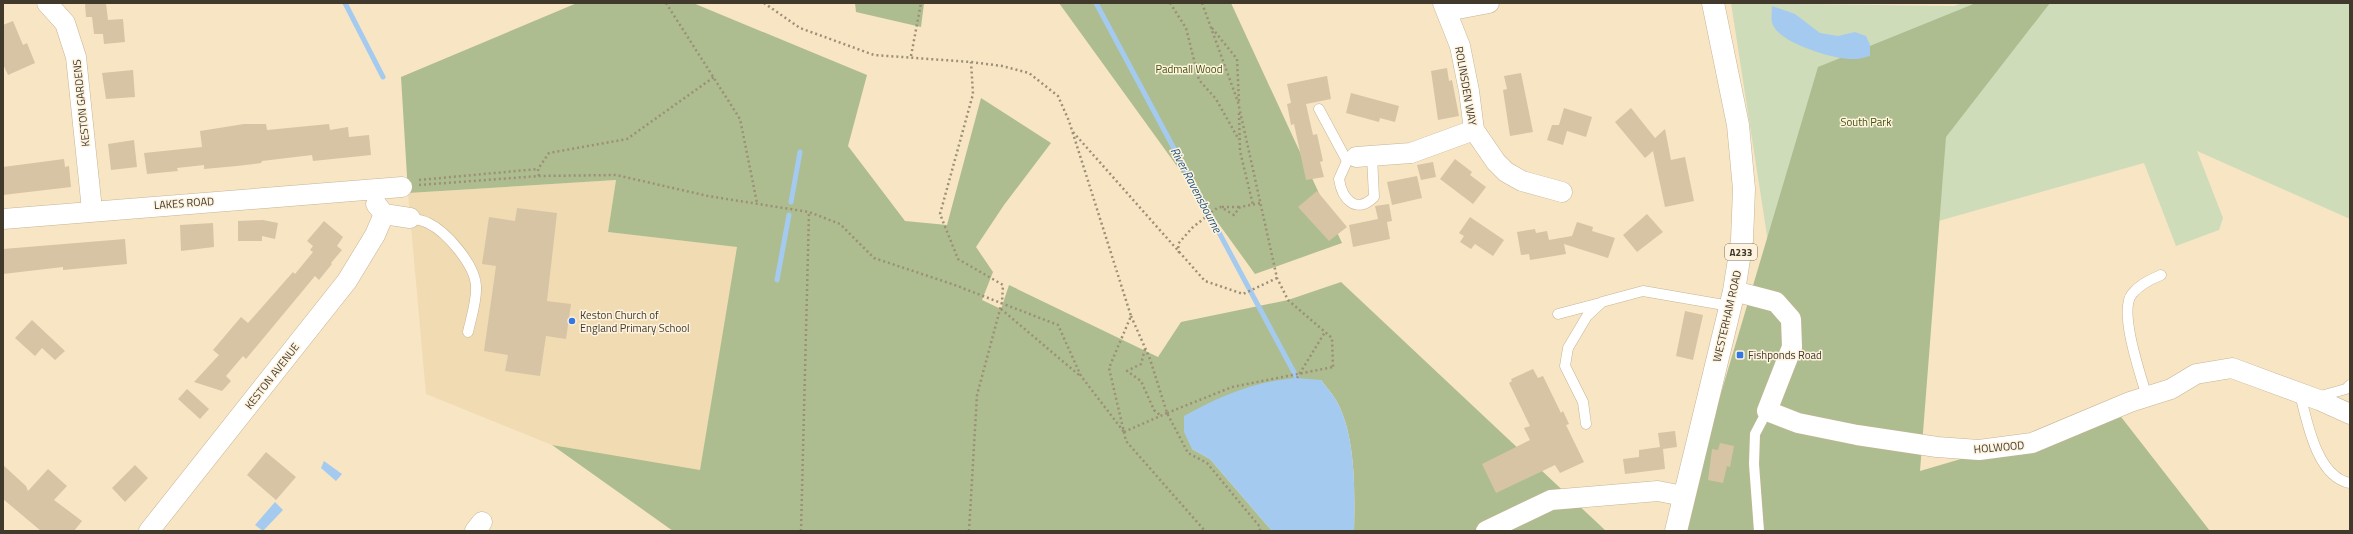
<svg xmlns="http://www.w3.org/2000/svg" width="2353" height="534" viewBox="0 0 2353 534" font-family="'Titillium Web',sans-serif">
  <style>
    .built { fill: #f1dbb3 }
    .green { fill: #cfdcba }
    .forest { fill: #adbd8f }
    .water { fill: #a4caef }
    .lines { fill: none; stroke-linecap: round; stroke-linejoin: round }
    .stream { stroke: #a4caef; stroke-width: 5 }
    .building { fill: #d6c4a4 }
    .service-casing { stroke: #c6b494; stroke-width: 11 }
    .minor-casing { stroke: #c6b494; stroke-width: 21 }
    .primary-casing { stroke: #c6b494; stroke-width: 23 }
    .path { stroke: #9c8f78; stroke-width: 2.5; stroke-dasharray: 2 3; stroke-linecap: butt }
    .service { stroke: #fff; stroke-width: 10 }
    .minor { stroke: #fff; stroke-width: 20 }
    .primary { stroke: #fff; stroke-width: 22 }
    .path-bridge { stroke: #9c8f78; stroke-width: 2.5; stroke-dasharray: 2 3; stroke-linecap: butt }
    .poi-dot { fill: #3377e4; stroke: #fef3df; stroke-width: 1.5 }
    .labels { text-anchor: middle; stroke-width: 3; stroke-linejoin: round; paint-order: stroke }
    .shield { fill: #fef3df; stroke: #7a7162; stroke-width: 1 }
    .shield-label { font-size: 10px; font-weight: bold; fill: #41392c }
    .park-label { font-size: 11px; fill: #3e5107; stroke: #fef3df }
    .street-label { font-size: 11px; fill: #41392c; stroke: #fef3df }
    .poi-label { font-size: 11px; fill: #41392c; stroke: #fef3df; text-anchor: start }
    .water-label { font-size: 12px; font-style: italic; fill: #1c5382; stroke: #fef3df }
  </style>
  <rect width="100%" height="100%" fill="#f8e5c4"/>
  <path class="built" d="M616,180L608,232L738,247L700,471L552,445L426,394L408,193Z"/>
  <path class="green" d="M1731,3L1954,6L1962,3H2350V219L2197,151L2223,218L2219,230L2176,246L2144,163L1772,268Z"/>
  <path class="forest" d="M577,3H693L867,75L848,146L905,221L947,225L981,98L1051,143L1004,205L976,247L993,272L982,300L1001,309L1009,285L1158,357L1181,322L1288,300L1341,282L1606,531H1354C1355,493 1356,434 1336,400C1332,393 1326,387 1321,380L1192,449L1210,459L1272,531H673L552,445L700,470L737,247L608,232L616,180L408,193L401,77Z
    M855,3H924L921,27L856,12Z
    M1059,3H1231L1342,243L1255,274Z
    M1976,3H2050L1946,137L1920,471L2118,413L2210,531H1680L1818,67Z"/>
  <path class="water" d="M1772,6L1795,14L1820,33L1838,36L1855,32L1866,36L1870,45V56C1865,57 1860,59 1855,59C1835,60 1784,44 1774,27C1770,21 1772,13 1772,6Z
    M1297,378L1321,380C1326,387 1332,393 1336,400C1356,434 1355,493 1354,531H1272L1210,459L1192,449L1184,432V416C1220,396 1255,381 1297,378Z
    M324,461L342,474L336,481L321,468Z
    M275,502L283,510L263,531L255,525Z"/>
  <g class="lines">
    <path class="stream" d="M345,3L383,77
      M1096,3L1297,378
      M791,202L800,152
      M777,280L789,215"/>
  </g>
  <path class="building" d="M85,3H106L108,20L123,19L125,42L104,44L103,34H94L92,17H86Z
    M13,21L23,45L27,43L35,63L8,75L3,64V25Z
    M1447,68L1449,81L1452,80L1459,116L1438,120L1431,71Z
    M133,70L135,97L106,99L102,73Z
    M1521,73L1533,132L1510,136L1503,90L1507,89L1504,76Z
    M1327,76L1331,99L1306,104L1313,135L1317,134L1323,161L1320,162L1324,177L1306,180L1294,124L1291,125L1287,104L1291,103L1287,84Z
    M1351,93L1399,106L1395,122L1380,118L1379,122L1346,113Z
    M1564,108L1592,117L1586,137L1567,131L1563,145L1547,140L1552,125H1559Z
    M1631,108L1655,138L1665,129L1671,160L1685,157L1694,201L1665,207L1653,151L1645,158L1615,122Z
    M244,124H266L267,130L329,124L330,130L348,127L349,137L369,135L371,155L313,161L312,155L262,161L261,163L237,166L204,169V165L177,168L178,171L147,174L144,153L202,147L200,131Z
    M134,140L137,167L111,170L108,144Z
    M64,159L65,167L69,166L71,187L3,195V167Z
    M1455,159L1472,172L1470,175L1486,187L1473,204L1440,179Z
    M1433,162L1436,177L1421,180L1417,165Z
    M1417,176L1422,198L1392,205L1387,182Z
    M1317,191L1347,227L1329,241L1298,207Z
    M1389,204L1392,221L1387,222L1390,239L1353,247L1349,225L1378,219L1375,206Z
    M517,208L557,213L547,301L571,304L566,339L546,336L540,376L505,371L508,355L484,351L496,266L482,264L489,217L515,221Z
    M1647,214L1663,232L1637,252L1623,235Z
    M1470,217L1504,240L1493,256L1475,244L1471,249L1460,242L1464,236L1459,233Z
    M263,220L278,223L275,239L262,236V241H238V221Z
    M324,221L343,237L337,246L342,250L331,263L332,264L319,280L315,276L246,359L243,356L226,376L231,381L222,391L194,382L219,355L213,350L241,317L248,323L293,272L295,274L313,252L310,250L313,246L307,241Z
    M1577,222L1593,227L1592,231L1615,238L1608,258L1564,244L1566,254L1530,260L1529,254L1521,255L1517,232L1535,229L1536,233L1547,231L1549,240L1572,236Z
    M213,223L214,247L181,251L180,225Z
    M125,239L127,264L63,270V267L3,274V249Z
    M1685,311L1703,315L1693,360L1676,356Z
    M32,320L65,351L55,360L42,348L35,356L15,338Z
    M1533,369L1538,378L1543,376L1561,413L1563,411L1569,424L1566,425L1584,462L1560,473L1555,465L1496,493L1482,464L1530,440L1524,428L1530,426L1509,383L1512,381L1511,379Z
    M187,389L209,409L200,419L178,399Z
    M1675,431L1677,447L1663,449L1665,469L1625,474L1623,459L1639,457V450L1660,447L1658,433Z
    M1720,443L1734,446L1730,467L1727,466L1723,483L1708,480L1712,449L1718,450Z
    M266,452L296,477L276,500L247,475Z
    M3,465L26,486L28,491L48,469L67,486L54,500L82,521L74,531H41L3,499Z
    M135,465L148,478L125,502L112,488Z"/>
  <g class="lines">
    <defs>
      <path id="service" d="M1319,109L1347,161
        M1356,157L1347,161L1339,179C1342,199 1356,215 1374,197L1372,156
        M410,218C416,219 422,220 428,223C447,232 475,265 476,286C477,301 471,318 468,332
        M1558,314L1600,303
        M2300,394C2307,422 2317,477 2350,483
        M2147,397C2141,376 2118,311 2132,294C2139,285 2151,279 2161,275
        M2317,397L2346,389L2350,385
        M1586,424L1583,402L1565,366L1568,348L1587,316L1602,302L1643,291L1730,306
        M1759,531L1754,464L1755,434L1767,411"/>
      <path id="minor" d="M47,3L65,23L76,57L92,210
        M1443,3L1460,46L1469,91L1474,130L1496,162L1506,172L1522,181L1562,192
        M1447,11L1489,3
        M1356,157L1411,153L1474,130
        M376,204L384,214L410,218
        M3,219L402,187
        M1734,291L1776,302L1791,319L1792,347L1767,411L1798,423L1857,435L1937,447L1979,450L2032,443L2130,402L2171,389L2196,374L2232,368L2319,400L2350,414
        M149,531L347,281L375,235L384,214
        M475,531L482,522
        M1486,531L1551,500L1658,491L1683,496"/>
      <path id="primary" d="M1676,531L1734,291L1742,240L1744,189L1738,125L1713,3"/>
    </defs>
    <use href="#service" class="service-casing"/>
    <use href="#minor" class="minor-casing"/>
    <use href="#primary" class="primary-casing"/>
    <path class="path" d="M666,3L740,119L757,203
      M764,3L800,28L874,55L971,62L1002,66L1029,73L1058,96L1069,121L1131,316L1109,368L1126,441L1205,531
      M1170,3L1186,28L1199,80L1216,99L1239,140
      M1202,3L1238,102L1277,278L1288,300L1332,338L1333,367
      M1212,28L1237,59L1239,102
      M911,56L921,3
      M1239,113L1240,151L1253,205
      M1073,132L1205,281L1243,294L1277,278
      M539,176L538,169L549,153L627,139L714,77
      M419,180L538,169
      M419,185L539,176L616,175L708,196L809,212L840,224L874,258L952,284L1058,325L1081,376L1124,432
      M1222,207H1240
      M1179,253L1178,244L1192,228L1217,208L1221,207L1234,215L1240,207L1261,203
      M1001,309L1079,375
      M1131,316L1150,359L1167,413L1188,453L1207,463L1260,527V531
      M1145,349L1141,364L1127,371L1141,381L1154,410L1161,416
      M1297,378L1325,332
      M1124,432L1167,413
      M801,531L809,212
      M969,531L977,395L1002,302L1003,285L958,259L940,214L973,94L971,62"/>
    <use href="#service" class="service"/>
    <use href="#minor" class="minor"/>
    <use href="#primary" class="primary"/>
    <path class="path-bridge" d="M1167,413L1232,387L1333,367"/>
  </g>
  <g class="poi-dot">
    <circle cx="572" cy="321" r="4"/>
    <rect x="1736" y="351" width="8" height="8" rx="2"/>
  </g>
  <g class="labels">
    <rect class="shield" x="1725" y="244" width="32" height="16" rx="3"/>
    <g class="shield-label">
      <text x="1741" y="256">A233</text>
    </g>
    <g class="park-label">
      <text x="1189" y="73">Padmall Wood</text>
      <text x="1866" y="126">South Park</text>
    </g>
    <g class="street-label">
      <text transform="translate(1466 86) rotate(80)" y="4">ROLINSDEN WAY</text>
      <text transform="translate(81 103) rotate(-96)" y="4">KESTON GARDENS</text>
      <text transform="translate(184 203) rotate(-4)" y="4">LAKES ROAD</text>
      <text transform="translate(1727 316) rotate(-77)" y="4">WESTERHAM ROAD</text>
      <text transform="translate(272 376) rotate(-52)" y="4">KESTON AVENUE</text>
      <text transform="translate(1999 447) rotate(-5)" y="4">HOLWOOD</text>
    </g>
    <g class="poi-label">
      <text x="580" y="319">Keston Church of<tspan x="580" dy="13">England Primary School</tspan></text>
      <text x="1748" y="359">Fishponds Road</text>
    </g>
    <g class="water-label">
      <text transform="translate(1196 190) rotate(62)" y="4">River Ravensbourne</text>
    </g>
  </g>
  <rect width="2353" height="534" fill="none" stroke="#41392c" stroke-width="8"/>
</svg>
